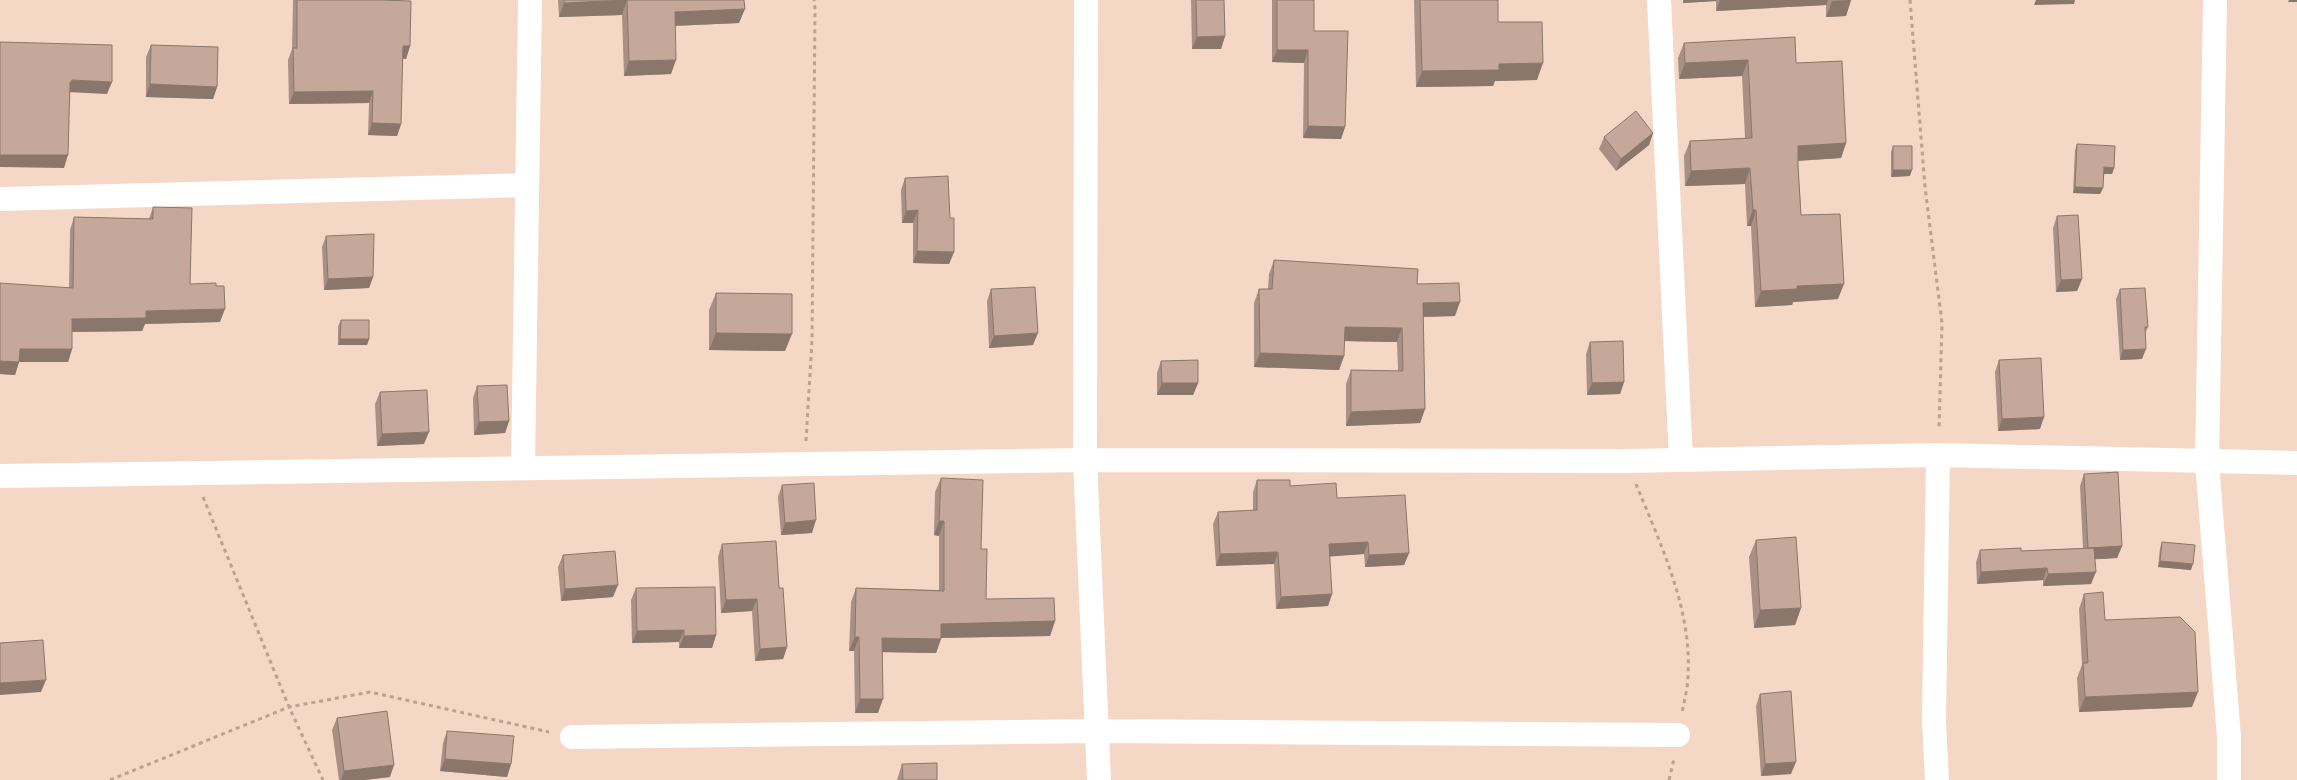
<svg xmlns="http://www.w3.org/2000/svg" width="2297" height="780" viewBox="0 0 2297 780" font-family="'PT Sans Narrow',sans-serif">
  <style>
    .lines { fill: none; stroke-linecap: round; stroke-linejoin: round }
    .path { stroke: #b9a193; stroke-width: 3; stroke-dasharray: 4 4; stroke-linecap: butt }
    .street { stroke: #fff; stroke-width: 24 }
    .wall { fill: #a99084 }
    .shaded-wall { fill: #8a766b }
    .building { fill: #c5a899; stroke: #8a766b }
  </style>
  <rect width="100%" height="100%" fill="#f5d7c6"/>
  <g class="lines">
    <path class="path" d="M1910,0L1925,187L1942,323L1939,430
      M806,441L812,341L815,9L814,0
      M1636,484C1660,543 1692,609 1688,675C1688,688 1684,701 1682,713
      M203,497L289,707L323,780
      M110,780L289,707L370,692L549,732
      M1669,780L1674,759"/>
    <path class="street" d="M1086,0L1085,460L1099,780
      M1659,0L1681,460
      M2215,0L2207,463L2229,737V780
      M0,199L527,185
      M523,467L530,0
      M0,476L1085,460L1626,461L1938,455L2297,463
      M572,737L1097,731L1678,735
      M1937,780L1934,722L1938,455"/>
  </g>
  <path class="wall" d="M293,0H380L410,46L406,59L402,58L401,124L397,136L368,135L369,103L289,104L288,60L292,49L293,3Z
    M558,0H744L739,23L675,26L671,74L624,76L622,15L559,17Z
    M1191,0H1224L1225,36L1221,49H1192Z
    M1272,0H1314V31L1345,127L1341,139L1303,138L1304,63L1272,62Z
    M1414,0H1498V22L1537,80L1495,81L1493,86L1416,87Z
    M1683,0H1851L1846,16L1826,17V5L1716,11V1L1683,3Z
    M1684,43L1796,63L1846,143L1841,158L1798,161L1801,215L1838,299L1793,302L1792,305L1755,307L1751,226H1747L1745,184L1685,186L1684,156L1690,141L1745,138L1742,76L1679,79L1678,58Z
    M151,45L217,87L213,99L146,97V57Z
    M1653,133L1649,145L1616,171L1599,149L1604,137Z
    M2077,144L2114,168L2112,174H2103V188L2100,194L2073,193L2075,150Z
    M1893,146L1910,176L1891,177V152Z
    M905,178L950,218L954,252L949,264L913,263V223H902L901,190Z
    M153,207L190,284L220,322L145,324L142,331L72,332V349L68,362H19L15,375L0,374L69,288L70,230L74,217L149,219Z
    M2057,216L2082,279L2077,291L2056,292L2053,228Z
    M326,236L373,277L369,288L324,290L322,247Z
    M1274,260L1417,284L1455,316L1423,317L1425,409L1420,423L1346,426V384L1351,370L1398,371L1397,342L1344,341V356L1339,370L1254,367V303L1259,289H1268L1269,274Z
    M991,289L1033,345L989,348L987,301Z
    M2120,289L2148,327L2145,334L2142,359L2120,360L2116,299Z
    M716,293L785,351L709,350V310Z
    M341,320L369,339L367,345H338V326Z
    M1590,342L1624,382L1620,394L1587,395L1586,354Z
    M1999,360L2040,429L1998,431L1995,372Z
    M1161,361L1198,383L1193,395H1157V373Z
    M477,386L509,421L505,433L474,435L473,398Z
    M380,392L424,444L377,446L375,404Z
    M2084,474L2122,546L2117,558L2095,559L2091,584L2043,586V580L1977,584L1976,562L1980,550L2021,551L2083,548L2080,486Z
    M941,478L981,549L986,599L1055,621L1050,636L941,638L936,653L882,652L878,713H855L854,651H849L851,602L856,588L939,590V536L934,535L935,492Z
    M1257,480L1290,486L1337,498L1409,553L1404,565L1365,567L1364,554L1329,556L1332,594L1328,606L1276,609L1274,564L1216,566L1213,524L1218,512L1253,510V492Z
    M782,485L812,533L781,535L778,497Z
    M1756,540L1801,608L1795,625L1754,628L1749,557Z
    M2162,542L2191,570L2158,567L2160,548Z
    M722,544L779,588L787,647L783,659L755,661L752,611L721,613L718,557Z
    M563,555L613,597L561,601L558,567Z
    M636,588L716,635L712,648H679V642L632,643L631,600Z
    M2084,594L2105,620L2192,707L2079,712L2077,678L2082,665L2079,609Z
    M1760,694L1791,774L1761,776L1756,706Z
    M337,718L390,777L364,780H339L332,730Z
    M447,731L511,764L507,777L440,771L443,743Z
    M902,764L937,780H897Z"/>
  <path class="shaded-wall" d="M627,0L622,15L559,17L564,3Z
    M1684,0H1716V1L1683,3Z
    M1720,0H1828L1826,5L1716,11Z
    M1851,0L1846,16L1826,17L1832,1Z
    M2036,0H2075L2074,4L2034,5Z
    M2289,0H2297V2H2288Z
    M745,9L739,23L669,26L675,12Z
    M1225,36L1221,49H1192L1197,37Z
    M403,46H410L406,59L398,58Z
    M1277,50H1308L1304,63L1272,62Z
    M676,60L671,74L624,76L629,61Z
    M1748,60L1742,76L1679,79L1685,63Z
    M1543,63L1537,80L1495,81L1493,86L1416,87L1422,71L1499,64Z
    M72,80L112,82L107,94L67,92L70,83Z
    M150,84L217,87L213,99L146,97Z
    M373,91L369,103L289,104L294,92Z
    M372,123L401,124L397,136L368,135Z
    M1308,126L1345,127L1341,139L1303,138Z
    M1653,133L1649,145L1616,171L1621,159Z
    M1846,143L1841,158L1793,161L1798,146Z
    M0,155H68L64,168L0,167Z
    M2104,167L2114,168L2112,174H2101Z
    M1750,168L1745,184L1685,186L1691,171Z
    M1893,170H1912L1910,176L1891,177Z
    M2075,187L2103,188L2100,194L2073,193Z
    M918,210L913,223H902L906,211Z
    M1753,210H1756L1751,226H1747Z
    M917,251L954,252L949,264L913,263Z
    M373,277L369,288L324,290L328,279Z
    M2082,279L2077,291L2056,292L2061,280Z
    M1844,284L1838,299L1793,302L1792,305L1755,307L1761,291L1797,286Z
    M1460,302L1455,316L1418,317L1423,303Z
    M225,309L220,322L145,324L142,331L68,332L72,319L146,311Z
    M1345,327L1402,328L1397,342L1340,341Z
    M716,333L792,334L785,351L709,350Z
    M1038,333L1033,345L989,348L994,336Z
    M340,339H369L367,345H338Z
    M20,349H72L68,362H15Z
    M2146,349L2142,359L2120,360L2123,350Z
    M1260,353L1344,356L1339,370L1254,367Z
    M0,361L19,362L15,375L0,374Z
    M1624,382L1620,394L1587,395L1592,383Z
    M1162,383H1198L1193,395H1157Z
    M1425,409L1420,423L1346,426L1351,412Z
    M2044,417L2040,429L1998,431L2002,419Z
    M509,421L505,433L474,435L479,422Z
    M429,432L424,444L377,446L382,434Z
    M816,520L812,533L781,535L785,523Z
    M939,521H944L939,536L934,535Z
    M1368,542L1364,554L1324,557L1329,544Z
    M2122,546L2117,558L2084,560L2088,548Z
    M1278,552L1274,564L1216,566L1220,554Z
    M1409,553L1404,565L1365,567L1369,555Z
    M2160,561L2193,564L2191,570L2158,567Z
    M2047,568L2043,580L1977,584L1981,572Z
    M2096,572L2091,584L2043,586L2048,574Z
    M618,585L613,597L561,601L565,589Z
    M1332,594L1328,606L1276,609L1281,597Z
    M757,599L752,611L721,613L726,600Z
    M1801,608L1795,625L1754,628L1760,610Z
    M1055,621L1050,636L936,638L941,624Z
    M684,630L679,642L632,643L637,631Z
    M716,635L712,648H679L684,636Z
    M855,637H859L854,651H849Z
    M882,638L941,639L936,653L876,652Z
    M787,647L783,659L755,661L760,649Z
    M46,680L41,692L0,695V683Z
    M2198,692L2192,707L2079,712L2085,697Z
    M860,699H883L878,713H855Z
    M445,759L511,764L507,777L440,771Z
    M1796,762L1791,774L1761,776L1765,764Z
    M394,765L390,777L364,780H341L344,771Z"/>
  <path class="building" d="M297,0H380L411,1L410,46H403L401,124L372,123L373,91L294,92L293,48H297Z
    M564,0H744L745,9L675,12L676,60L629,61L627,0L564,3Z
    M1196,0H1224L1225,36L1197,37Z
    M1277,0H1314V31H1348L1345,127L1308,126V50H1277Z
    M1420,0H1498V22H1542L1543,63L1499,64V70L1422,71Z
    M1795,37L1796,63L1842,61L1846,143L1798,146V166L1801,215L1840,214L1844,284L1797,286V289L1761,291L1756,210H1753L1750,168L1691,171L1690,141L1752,138L1748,60L1685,63L1684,43Z
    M0,42L112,45V82L72,80L70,83L68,155H0Z
    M151,45L218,47L217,87L150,84Z
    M1636,111L1653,133L1621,159L1604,137Z
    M2077,144L2115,146L2114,168L2104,167L2103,188L2075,187Z
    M1893,146H1912V170H1893Z
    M948,176L950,218H954V252L917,251L918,210L906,211L905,178Z
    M153,207L192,208L190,284L216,283V286H224L225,309L146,311V318L72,319V349H20L19,362L0,361V283L73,288L74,217L153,219Z
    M2078,215L2082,279L2061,280L2057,216Z
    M374,234L373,277L328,279L326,236Z
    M1274,260L1418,269L1417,284L1459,283L1460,302L1423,303L1425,409L1351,412V370L1403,371L1402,328L1345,327L1344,356L1260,353L1259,289H1272Z
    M1035,287L1038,333L994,336L991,289Z
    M2145,288L2148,327H2145L2146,349L2123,350L2120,289Z
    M716,293L792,294V334L716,333Z
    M341,320H369V339H340Z
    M1623,341L1624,382L1592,383L1590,342Z
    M2041,358L2044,417L2002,419L1999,360Z
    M1198,360V383H1162L1161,361Z
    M507,385L509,421L479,422L477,386Z
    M427,390L429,432L382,434L380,392Z
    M2118,472L2122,546L2088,548L2084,474Z
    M941,478L983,480L981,549H987L986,599L1054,598L1055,621L941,624V639L882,638L883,699H860L859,637H855L856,588L944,591V521H939Z
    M1257,480H1290V486L1336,483L1337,498L1405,495L1409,553L1369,555L1368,542L1329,544L1332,594L1281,597L1278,552L1220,554L1218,512L1257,510Z
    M814,483L816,520L785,523L782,485Z
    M1796,537L1801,608L1760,610L1756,540Z
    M776,541L779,588H783L787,647L760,649L757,599L726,600L722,544Z
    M2162,542L2195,545L2193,564L2160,561Z
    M2021,548V551L2094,548L2096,572L2048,574L2047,568L1981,572L1980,550Z
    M615,551L618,585L565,589L563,555Z
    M715,587L716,635L684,636V630L637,631L636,588Z
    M2103,592L2105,620L2180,617L2195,632L2198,692L2085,697L2083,663H2088L2084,594Z
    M43,640L46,680L0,683V643Z
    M1791,691L1796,762L1765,764L1760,694Z
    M387,711L394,765L344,771L337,718Z
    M447,731L514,736L511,764L445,759Z
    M937,763V780H903L902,764Z"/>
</svg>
